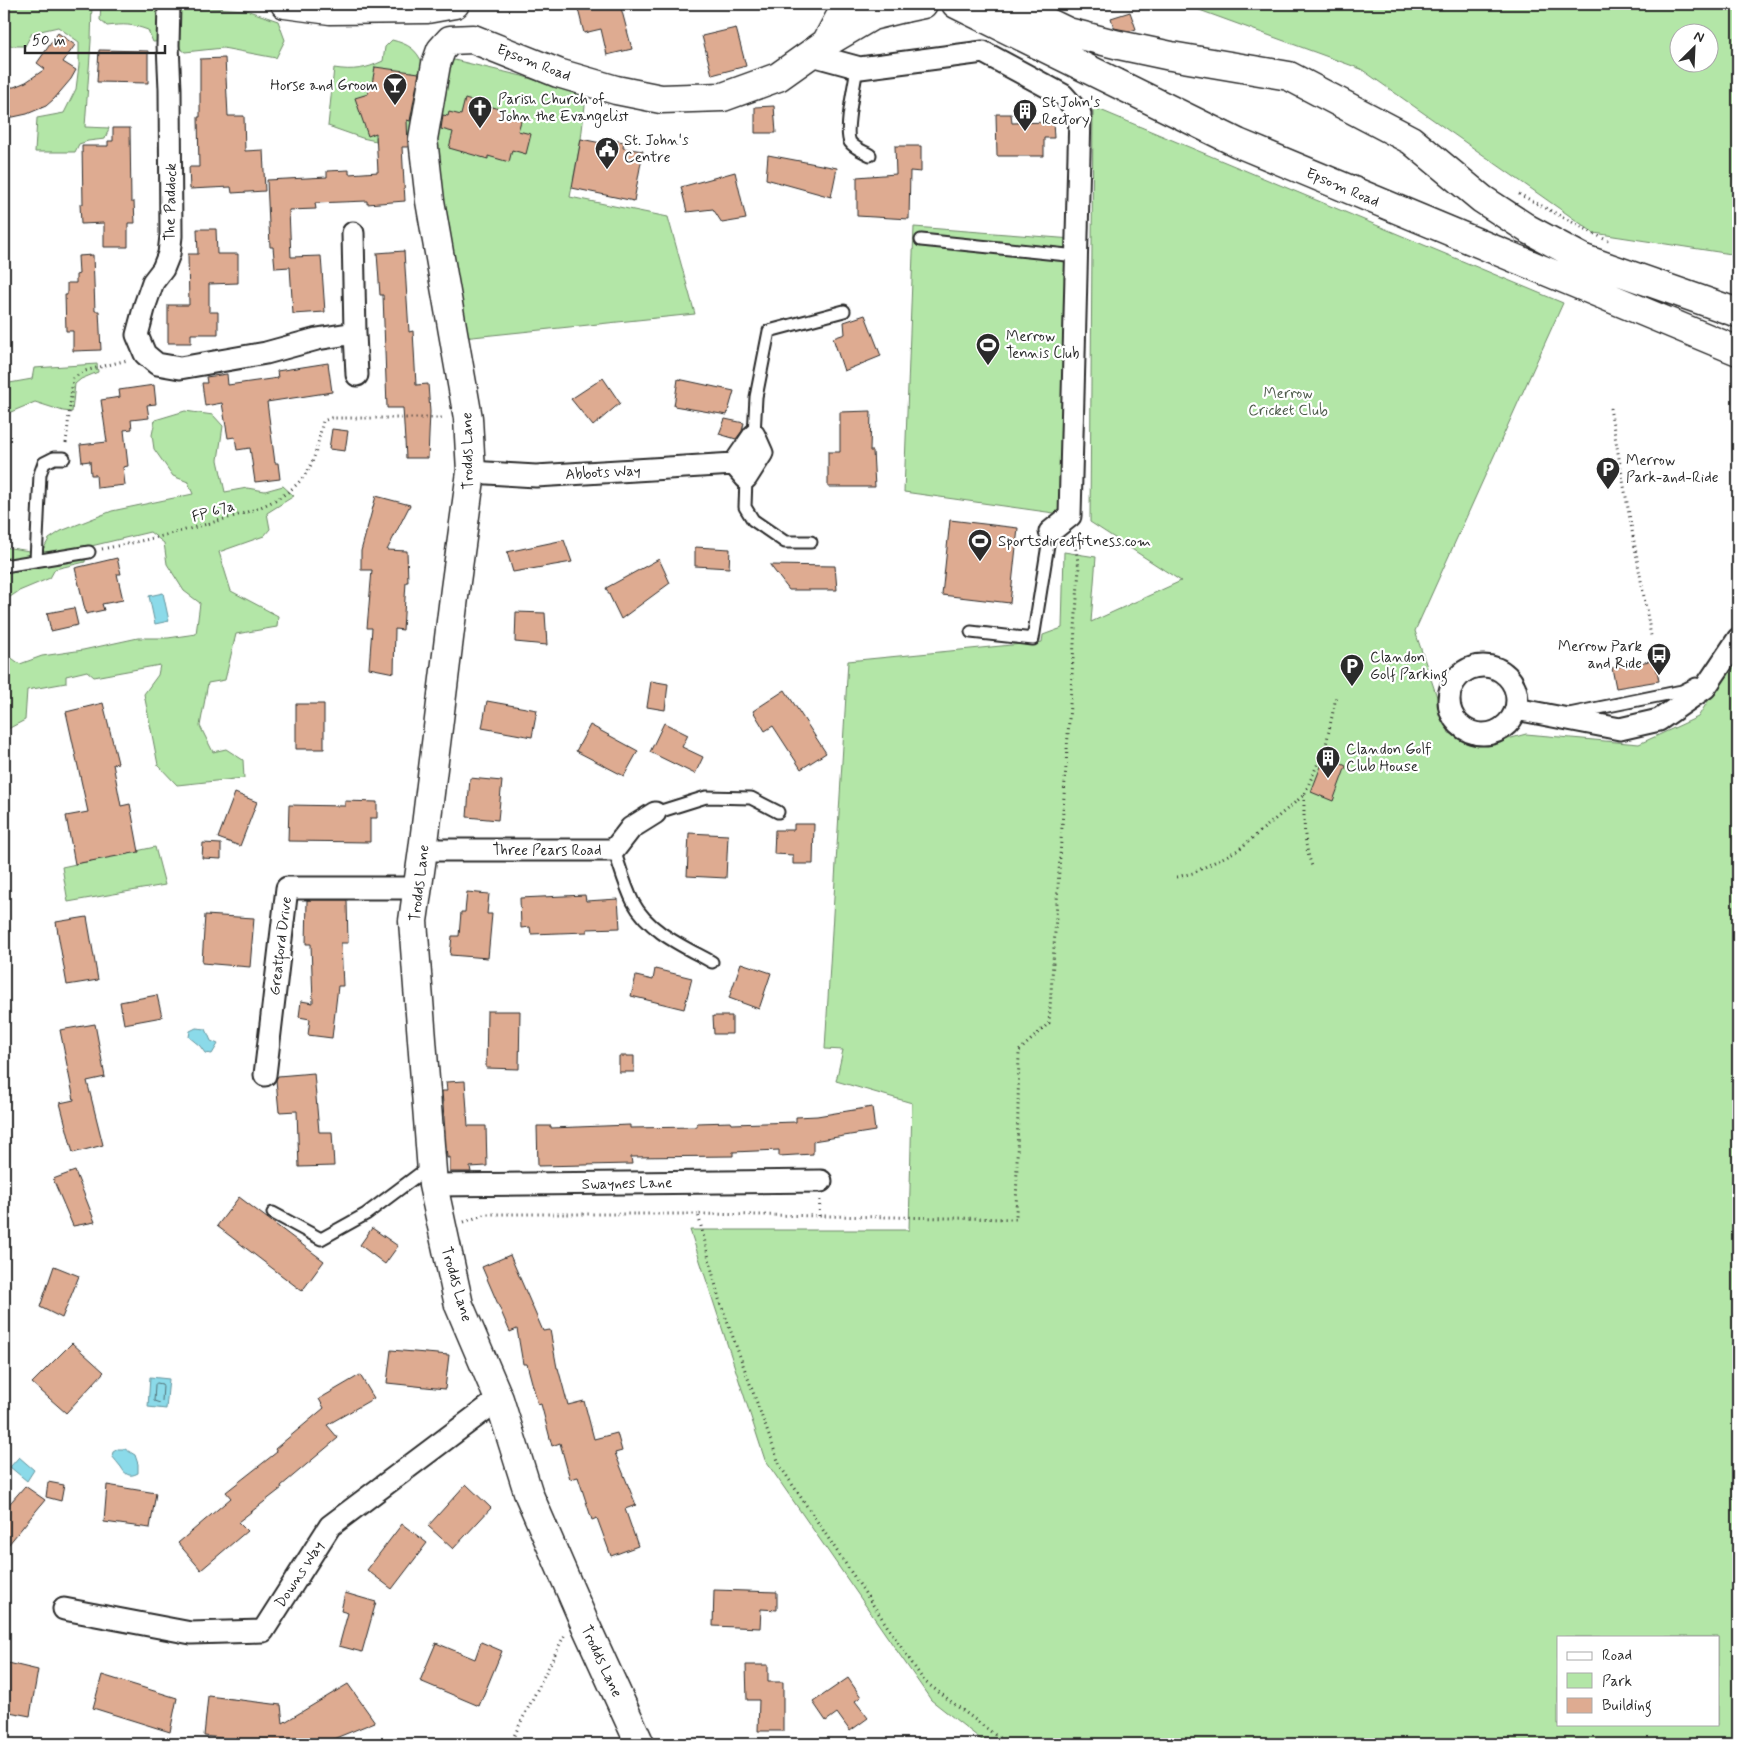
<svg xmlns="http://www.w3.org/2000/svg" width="1742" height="1748" viewBox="0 0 1742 1748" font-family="Mynerve,sans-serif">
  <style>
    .green { fill: #b3e6a7; stroke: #6f8869; fill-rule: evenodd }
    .water { fill: #8bdae9; stroke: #65949d }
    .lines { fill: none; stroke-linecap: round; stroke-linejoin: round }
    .shore { stroke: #517177; stroke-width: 1 }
    .building { fill: #deab91; stroke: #2b2b2b }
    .lane-casing { stroke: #2b2b2b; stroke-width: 15 }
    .street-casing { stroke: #2b2b2b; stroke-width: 25 }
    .secondary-casing { stroke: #2b2b2b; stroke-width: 31 }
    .primary-casing { stroke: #2b2b2b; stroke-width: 31 }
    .path { stroke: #2b2b2b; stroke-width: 3; stroke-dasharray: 1 4; stroke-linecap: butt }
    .lane { stroke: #fff; stroke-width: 11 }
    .street { stroke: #fff; stroke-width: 21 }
    .secondary { stroke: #fff; stroke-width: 28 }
    .primary { stroke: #fff; stroke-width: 28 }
    .labels { text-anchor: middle; stroke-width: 4.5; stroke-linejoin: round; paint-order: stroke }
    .street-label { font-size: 15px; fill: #2b2b2b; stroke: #fff }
    .poi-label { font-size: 15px; fill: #2b2b2b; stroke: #fff; text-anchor: start }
    .park-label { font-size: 15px; fill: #4d5a4a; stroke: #fff }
  </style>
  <rect width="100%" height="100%" fill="#fff"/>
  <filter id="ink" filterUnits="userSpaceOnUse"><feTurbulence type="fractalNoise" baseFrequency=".02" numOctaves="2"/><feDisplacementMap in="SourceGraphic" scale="10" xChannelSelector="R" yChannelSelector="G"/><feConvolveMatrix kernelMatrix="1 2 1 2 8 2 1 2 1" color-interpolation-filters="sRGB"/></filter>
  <g filter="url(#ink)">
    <path class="green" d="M4,4H92L91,41L85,127L109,128L105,139L88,141L79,144L75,152H35L37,118L64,113L76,89L79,65V42L58,27L32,33L25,46H4Z
      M101,4H148L246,10L278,21L285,40L276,58L223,48L185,52L170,41L153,42L148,30C131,24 125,24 107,26L100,20Z
      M1183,4H1738V255L1594,233L1361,69ZM1680,32H1710V62H1680Z
      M392,40C408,44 417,49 423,65L412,137H376V141L362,138L328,126L334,68C353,71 366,69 383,61L385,47Z
      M450,59L522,76L586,97L581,139L570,197L668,217L695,314L463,338L435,185L437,111Z
      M1093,107L1563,303L1415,631L1449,733L1486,745L1526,734L1639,744L1698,717L1738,653V1744H987L931,1700L765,1460L690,1230H909L912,1103L836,1081L843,1050L825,1049L848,661L1042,642L1043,635L1062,628L1064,552L1096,557L1091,622L1181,581L1090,522ZM1558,1637H1718V1724H1558Z
      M914,227L1073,239L1061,514L904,492Z
      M97,364L98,372L81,379L75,384L72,412L63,411L35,402L6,414L4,413V384L32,379L34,368Z
      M185,411L213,415L223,426L218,460L225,492L247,488L265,491L283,486L294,496L267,513L270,529L264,536L219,552L231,591L278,616L277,627L236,634L225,680L208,683L200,726L213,752L226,749L243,760L244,778L177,785L158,765L144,694L158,675L160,665L94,677L87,671L66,676V683L27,690L25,720L4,731V779V645L6,654L20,664L42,656L83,650L138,638H168L196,634L200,603L184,591L167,564L164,543L150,532L87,547L85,562L55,569L50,578L19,591L4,601V547L30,551L44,548L49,539L61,531L112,511L193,494L188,482L173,476L154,449L152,435L155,420Z
      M155,847L165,885L68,902L62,867Z"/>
    <path class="water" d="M163,593L169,621L155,624L149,596Z
      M196,1028L206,1029L211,1041L218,1044L212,1054L205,1053L200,1046L189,1037L190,1031Z
      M150,1377L169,1379L166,1409L148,1407Z
      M118,1449H125L135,1455L138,1464V1473C129,1478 125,1474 121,1467C118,1463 115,1460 112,1456L113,1452Z
      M19,1457L34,1470L27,1481L10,1467Z"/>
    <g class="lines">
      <path class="shore" d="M157,1383L162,1384L163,1386L162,1401L160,1403L154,1401L155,1385Z"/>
    </g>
    <path class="building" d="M600,4H620L632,49L607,55L601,29L584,33L578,9Z
      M1130,12L1136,29L1130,31L1114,28L1111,18Z
      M736,28L746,66L712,75L702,36Z
      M58,33L75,45L63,62L76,70L71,79L54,99L46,106L27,114L4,119V87H14L26,82L45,69L37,63Z
      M99,50L148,51V83L97,82Z
      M225,58L228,116H244L245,151L263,150L265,191L232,193L231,187L190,189L189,167H199L198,117H200V59Z
      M375,67L419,73L410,121L407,120L408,147H402L405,201L367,204V201L315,203L316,209L289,210L291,257L321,256L325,312L293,314L290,267L275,268L273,247H270L267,180L327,177V171L349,170V174L378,172L376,133L368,136L355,98L368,94L369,84H372Z
      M465,99L503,110L502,113L522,118L518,131L531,134L526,154L512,150L509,162L488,156V159L449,148L453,132L441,129L443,115L448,116L449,112L461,115Z
      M774,106L776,133H755V107Z
      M996,114H1011L1012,123L1053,122L1054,138H1044V156H997Z
      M113,128H130L131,202H134L135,223H128V247H104V223L81,224L80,204H83L82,146H108V141H113Z
      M581,139L606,144L608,139L624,142L623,148L643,151L634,201L572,188Z
      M895,146H921V172L910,171L909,219L857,216V177L896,174Z
      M768,155L837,168L831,197L766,179Z
      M735,172L746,219L722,223L713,209L687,212L681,187Z
      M197,229H216L217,254H238V283L209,284V312H218V334H191V343H168V305H189L188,254H198Z
      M404,251L409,332L413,331L416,385L428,384L430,412L428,458H406L403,408H387L383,295H380L377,253Z
      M93,255L95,311H99L101,350L73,351V331H66L65,295H67V283H76V275L79,274L78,256Z
      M865,315L881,356L844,371L833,338L845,334L844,322Z
      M328,363L332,392L267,402L275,463H278L280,479L255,482L250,448L237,450L235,437L228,438L222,403L205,406L202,383H207L206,377L227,374L228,385L278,378L277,371Z
      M603,378L620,403L593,426L571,399Z
      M678,379L734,391L727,415L674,406Z
      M154,385L156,404L147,405L149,418L131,420L132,429L124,430L128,466L123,467L125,485L97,488L96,475H91L90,461L82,462L80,445L107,442L101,400L120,397L119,390Z
      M871,411L870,451H873L875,487H828V452H840V412Z
      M725,419L744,423L742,431L736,439L719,434Z
      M332,429L348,431L345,451L329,449Z
      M376,496L410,505L387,550L407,551L408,582H406L403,630L395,629L394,673L369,668L372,628H367L372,570H361V551Z
      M950,520L1018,528L1010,603L942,595Z
      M564,540L572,562L513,572L507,552Z
      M695,547L730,549L729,568L695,566Z
      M117,558L121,574H117L123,600L102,604L104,610L86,614L75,568Z
      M659,559L670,583L621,619L606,588Z
      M770,565L835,566L837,590H789Z
      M74,608L78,625L51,631L47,613Z
      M516,612L545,613L547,645L515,642Z
      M1655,660L1659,681L1616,688L1612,668Z
      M651,681L668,684L665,710L647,707Z
      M785,690L826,753L801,769L773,726L765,731L753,711Z
      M487,701L537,710L532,737L482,728Z
      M103,703L118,763L113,764L121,806L130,804L139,852L75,864L66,816L88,812L66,712Z
      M296,704H324V749H296Z
      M664,723L688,735L682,747L703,757L695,774L650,752Z
      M590,725L638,751L624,776L576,751Z
      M1325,756L1346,766L1333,801L1311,792Z
      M470,778L502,781L498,820L467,817Z
      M235,793L257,802L240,846L218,838Z
      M345,801L377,802V818H370V842L288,841L289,805L345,806Z
      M794,824H814L813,864H793V855L774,854L775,830H794Z
      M689,833L728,835L726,878L687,876Z
      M203,843L221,844V859L202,858Z
      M467,892L489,894L487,914H492L488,958L450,955L452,936H459L461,912H465Z
      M585,895L586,901L618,899L620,928L587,929V932L531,934L530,927L521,928L520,898Z
      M307,900H347L348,943H341L343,986H338L332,1038L308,1035L310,1019L299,1017L301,1001L313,1003L311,944H306Z
      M205,915L254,918L250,967L202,963Z
      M87,917L98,980L67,985L56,922Z
      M741,963L771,973L759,1009L729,998Z
      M655,969L692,978L684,1009L631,996L636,976L653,980Z
      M157,995L162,1017L124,1024L120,1002Z
      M487,1011H520L519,1069L486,1068Z
      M713,1016H732V1034H714Z
      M95,1024L105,1077L87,1081L103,1145L73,1153L60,1103L74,1100L60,1030Z
      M619,1056H634V1072H619Z
      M314,1073L319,1132H332L334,1166L299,1167L297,1111L279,1112L276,1080L278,1076Z
      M465,1081L468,1126H486L487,1166L470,1167L471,1172H450V1157L447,1158L442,1091H447L446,1082Z
      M872,1107L875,1131L813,1141V1154L779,1156V1150L733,1152V1156L631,1157L632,1164L538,1166L537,1126H551V1128L630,1125V1128L697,1127V1123L731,1122L732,1124L796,1122V1117L817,1116Z
      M75,1171L95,1222L73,1226L53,1179Z
      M239,1197L324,1261L302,1291L217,1226Z
      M372,1228L398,1246L385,1264L360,1245Z
      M510,1255L543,1331L550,1330L557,1368H558L568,1405L584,1401L594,1439L617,1433L622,1451L615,1453L636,1505L625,1509L638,1546L611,1556L597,1518L592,1520L578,1477L570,1479L560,1443L552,1446L541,1404L538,1405L527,1364H523L517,1329L510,1332L482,1267Z
      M54,1266L79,1276L62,1318L40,1307Z
      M72,1343L104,1372L66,1413L32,1383Z
      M391,1350L449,1355L445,1389L387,1383Z
      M360,1375L374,1398L327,1425L338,1438L281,1486L282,1488L238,1522L247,1531L201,1570L178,1543L231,1498L226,1492L277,1452L275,1449L324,1408L319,1399Z
      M48,1482L64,1485L61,1501L46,1497Z
      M466,1484L491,1508L453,1549L428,1526Z
      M107,1485L156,1493L150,1528L104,1522Z
      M25,1486L45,1500L4,1550V1510Z
      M402,1524L427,1543L392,1589L367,1570Z
      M714,1590L777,1592V1610L761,1609L760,1628L713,1626Z
      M345,1593L376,1602L362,1652L339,1646L348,1613L341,1611Z
      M481,1642L502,1651L479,1706L420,1681L436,1643L475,1659Z
      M4,1662L38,1670L30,1716L4,1711Z
      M746,1665H768V1682H783V1731H758L759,1700H747Z
      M102,1675L177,1698L170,1732L93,1708Z
      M848,1678L861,1697L855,1701L868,1718L850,1731L837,1713L826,1721L813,1702Z
      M348,1684L375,1722L321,1744H275L204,1736L208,1696L281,1705L283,1723Z"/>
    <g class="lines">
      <defs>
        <path id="lane" d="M857,68C855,82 844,131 850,142C854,148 863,151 870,155
          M921,240L1077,256
          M754,435L756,397L769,331L844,311
          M746,478L745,507L753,520L785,542H811
          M36,561L40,474L44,463L54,458H64
          M4,566L89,552
          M971,632L1033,639L1050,532
          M1569,714L1682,691L1696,684
          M655,813L706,797L751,798L778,812
          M614,850C620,867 625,886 633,902C649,932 683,946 712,962
          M273,1213L321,1239L366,1214L430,1166"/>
        <path id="street" d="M169,4L168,45L170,89L171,236L169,254L163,269L153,282L145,305L137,335L145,354L157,364L180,368L266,353L317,339L355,333L353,233
          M812,55L860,68L983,52L1063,95L1080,114L1070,516L1050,532
          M355,333L357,375
          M471,472L536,476L734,464L754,435L762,453L746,478L734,464
          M1449 700a34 34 0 1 1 68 0a34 34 0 1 1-68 0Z
          M1516,709L1620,729L1659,720L1705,688L1738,639
          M423,850H614L631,828L655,813
          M265,1075L287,888H417
          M433,1185L821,1181
          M64,1609L191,1633L263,1631L330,1526L499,1399"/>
        <path id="secondary" d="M826,43L847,4
          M640,1744L585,1624L529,1495L499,1399L459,1305L433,1185L413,921L423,850L455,589L471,472L468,418L430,201L423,139L436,64L441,50L450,40L473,39L558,73L616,90L661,99L723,97L778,77L826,43L872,16L904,8"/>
        <path id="primary" d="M285,4L330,10L427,9L455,4
          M888,4L904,8L923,4
          M956,4L1238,143L1738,351
          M1010,4L1068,32L1119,45L1171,56L1289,76L1411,140L1482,199L1528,229L1584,259L1738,313"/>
      </defs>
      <use href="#lane" class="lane-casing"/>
      <use href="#street" class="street-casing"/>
      <use href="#secondary" class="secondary-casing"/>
      <use href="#primary" class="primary-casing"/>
      <path class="path" d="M1519,194L1608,241
        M1610,408L1651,636
        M66,443L73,378L85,371L127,360
        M102,549C138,542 172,534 207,524C241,514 285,505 307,472C316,458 319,438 323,421L331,418H445
        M1304,795C1304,819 1303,843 1312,866
        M1177,877L1193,873L1238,850L1304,795L1326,745L1336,697
        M819,1216L820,1199
        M464,1222L486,1214H698
        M510,1744L565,1634
        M1007,1744L924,1681L780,1466L719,1299L698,1214L1016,1219L1019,1051L1049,1023L1079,568L1074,537"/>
      <use href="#lane" class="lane"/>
      <use href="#street" class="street"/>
      <use href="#secondary" class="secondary"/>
      <use href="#primary" class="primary"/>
    </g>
  </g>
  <defs>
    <symbol id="bar-pin" viewBox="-11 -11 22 30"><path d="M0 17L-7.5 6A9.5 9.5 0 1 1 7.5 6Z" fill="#2b2b2b" stroke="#fff"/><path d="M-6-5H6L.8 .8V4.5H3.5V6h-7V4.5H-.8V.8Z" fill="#fff"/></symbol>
    <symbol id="church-pin" viewBox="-11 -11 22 30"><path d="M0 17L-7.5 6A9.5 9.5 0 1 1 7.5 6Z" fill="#2b2b2b" stroke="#fff"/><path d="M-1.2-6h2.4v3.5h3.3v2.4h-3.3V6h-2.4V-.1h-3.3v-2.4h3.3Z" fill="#fff"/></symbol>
    <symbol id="building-pin" viewBox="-11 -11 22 30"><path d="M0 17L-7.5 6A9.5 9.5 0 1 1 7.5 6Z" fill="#2b2b2b" stroke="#fff"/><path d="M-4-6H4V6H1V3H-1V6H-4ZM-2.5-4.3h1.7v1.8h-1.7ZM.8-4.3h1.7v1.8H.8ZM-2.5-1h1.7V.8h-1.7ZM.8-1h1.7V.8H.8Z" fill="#fff"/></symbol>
    <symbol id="civic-pin" viewBox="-11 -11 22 30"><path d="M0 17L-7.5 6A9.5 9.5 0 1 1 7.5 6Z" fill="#2b2b2b" stroke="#fff"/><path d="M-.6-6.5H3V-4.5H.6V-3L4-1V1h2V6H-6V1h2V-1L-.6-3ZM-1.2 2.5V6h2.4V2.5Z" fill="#fff"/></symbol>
    <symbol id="stadium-pin" viewBox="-11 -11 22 30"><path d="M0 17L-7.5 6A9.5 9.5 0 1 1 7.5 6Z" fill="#2b2b2b" stroke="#fff"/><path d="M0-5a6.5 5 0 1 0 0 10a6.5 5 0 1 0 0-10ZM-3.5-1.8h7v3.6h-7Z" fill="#fff"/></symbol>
    <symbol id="parking-pin" viewBox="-11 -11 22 30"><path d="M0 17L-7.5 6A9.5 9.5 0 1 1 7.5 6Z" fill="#2b2b2b" stroke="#fff"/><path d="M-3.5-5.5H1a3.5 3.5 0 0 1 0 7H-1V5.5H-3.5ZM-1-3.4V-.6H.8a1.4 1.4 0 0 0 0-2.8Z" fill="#fff"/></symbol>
    <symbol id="bus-pin" viewBox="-11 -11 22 30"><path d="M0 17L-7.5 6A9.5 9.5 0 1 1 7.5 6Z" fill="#2b2b2b" stroke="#fff"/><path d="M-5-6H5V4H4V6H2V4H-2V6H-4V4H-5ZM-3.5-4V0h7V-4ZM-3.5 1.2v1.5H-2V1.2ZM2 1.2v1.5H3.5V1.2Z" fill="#fff"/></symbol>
  </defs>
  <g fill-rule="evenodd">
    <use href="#bar-pin" x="381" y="71" width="28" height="38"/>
    <use href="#church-pin" x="466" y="94" width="28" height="38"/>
    <use href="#building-pin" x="1011" y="97" width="28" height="38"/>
    <use href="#civic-pin" x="593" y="135" width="28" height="38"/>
    <use href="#stadium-pin" x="974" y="331" width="28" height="38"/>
    <use href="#parking-pin" x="1594" y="455" width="28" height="38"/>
    <use href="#stadium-pin" x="966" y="527" width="28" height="38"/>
    <use href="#bus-pin" x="1645" y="641" width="28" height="38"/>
    <use href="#parking-pin" x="1338" y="652" width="28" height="38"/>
    <use href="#building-pin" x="1314" y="744" width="28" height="38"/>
  </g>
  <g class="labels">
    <g class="street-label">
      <text transform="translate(534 62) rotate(21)" y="5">Epsom Road</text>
      <text transform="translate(1343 187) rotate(23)" y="5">Epsom Road</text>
      <text transform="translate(170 202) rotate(-89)" y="5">The Paddock</text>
      <text transform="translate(467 451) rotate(-91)" y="5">Trodds Lane</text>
      <text transform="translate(603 472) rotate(-3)" y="5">Abbots Way</text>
      <text transform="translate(213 511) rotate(-16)" y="5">FP 67a</text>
      <text x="547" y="855">Three Pears Road</text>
      <text transform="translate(419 883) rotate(-83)" y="5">Trodds Lane</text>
      <text transform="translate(280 946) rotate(-83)" y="5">Greatford Drive</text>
      <text transform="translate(627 1183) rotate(-1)" y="5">Swaynes Lane</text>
      <text transform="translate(457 1284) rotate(74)" y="5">Trodds Lane</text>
      <text transform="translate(299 1574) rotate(-57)" y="5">Downs Way</text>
      <text transform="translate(602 1661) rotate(65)" y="5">Trodds Lane</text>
    </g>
    <g class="poi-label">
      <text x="378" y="90" text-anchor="end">Horse and Groom</text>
      <text x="498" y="104">Parish Church of<tspan x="498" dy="17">John the Evangelist</tspan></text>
      <text x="1042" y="107">St John's<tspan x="1042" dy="17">Rectory</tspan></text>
      <text x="624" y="145">St. John's<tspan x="624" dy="17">Centre</tspan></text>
      <text x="1006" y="341">Merrow<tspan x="1006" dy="17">Tennis Club</tspan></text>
      <text x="1626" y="465">Merrow<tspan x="1626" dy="17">Park-and-Ride</tspan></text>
      <text x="998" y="546">Sportsdirectfitness.com</text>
      <text x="1642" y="651" text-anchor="end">Merrow Park<tspan x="1642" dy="17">and Ride</tspan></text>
      <text x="1370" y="662">Clandon<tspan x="1370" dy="17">Golf Parking</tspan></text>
      <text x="1346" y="754">Clandon Golf<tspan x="1346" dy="17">Club House</tspan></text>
    </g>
    <g class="park-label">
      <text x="1288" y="398">Merrow<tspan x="1288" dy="17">Cricket Club</tspan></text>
    </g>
  </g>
  <rect width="1742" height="1748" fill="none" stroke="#fff" stroke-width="20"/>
  <rect x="10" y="10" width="1722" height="1728" fill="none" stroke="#2b2b2b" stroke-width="2" filter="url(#ink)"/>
  <rect x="1557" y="1636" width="162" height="90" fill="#ffffff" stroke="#aaaaaa"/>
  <rect x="1567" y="1652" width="25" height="8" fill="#ffffff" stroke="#aaaaaa"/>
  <text x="1602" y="1660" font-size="15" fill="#2b2b2b">Road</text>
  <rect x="1567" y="1673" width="25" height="15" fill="#b3e6a7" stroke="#aaaaaa"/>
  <text x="1602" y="1686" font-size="15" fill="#2b2b2b">Park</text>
  <rect x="1567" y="1698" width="25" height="15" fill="#deab91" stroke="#aaaaaa"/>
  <text x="1602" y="1710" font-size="15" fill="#2b2b2b">Building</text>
  <g transform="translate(1694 48) rotate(24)"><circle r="24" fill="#ffffff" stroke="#aaaaaa"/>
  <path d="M0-4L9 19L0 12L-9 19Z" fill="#2b2b2b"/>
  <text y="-8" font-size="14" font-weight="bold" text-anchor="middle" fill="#2b2b2b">N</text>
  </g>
  <path d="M25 45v8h140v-8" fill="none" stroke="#2b2b2b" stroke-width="2.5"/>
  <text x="32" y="45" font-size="15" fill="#2b2b2b" stroke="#ffffff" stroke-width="4" paint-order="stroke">50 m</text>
</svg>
